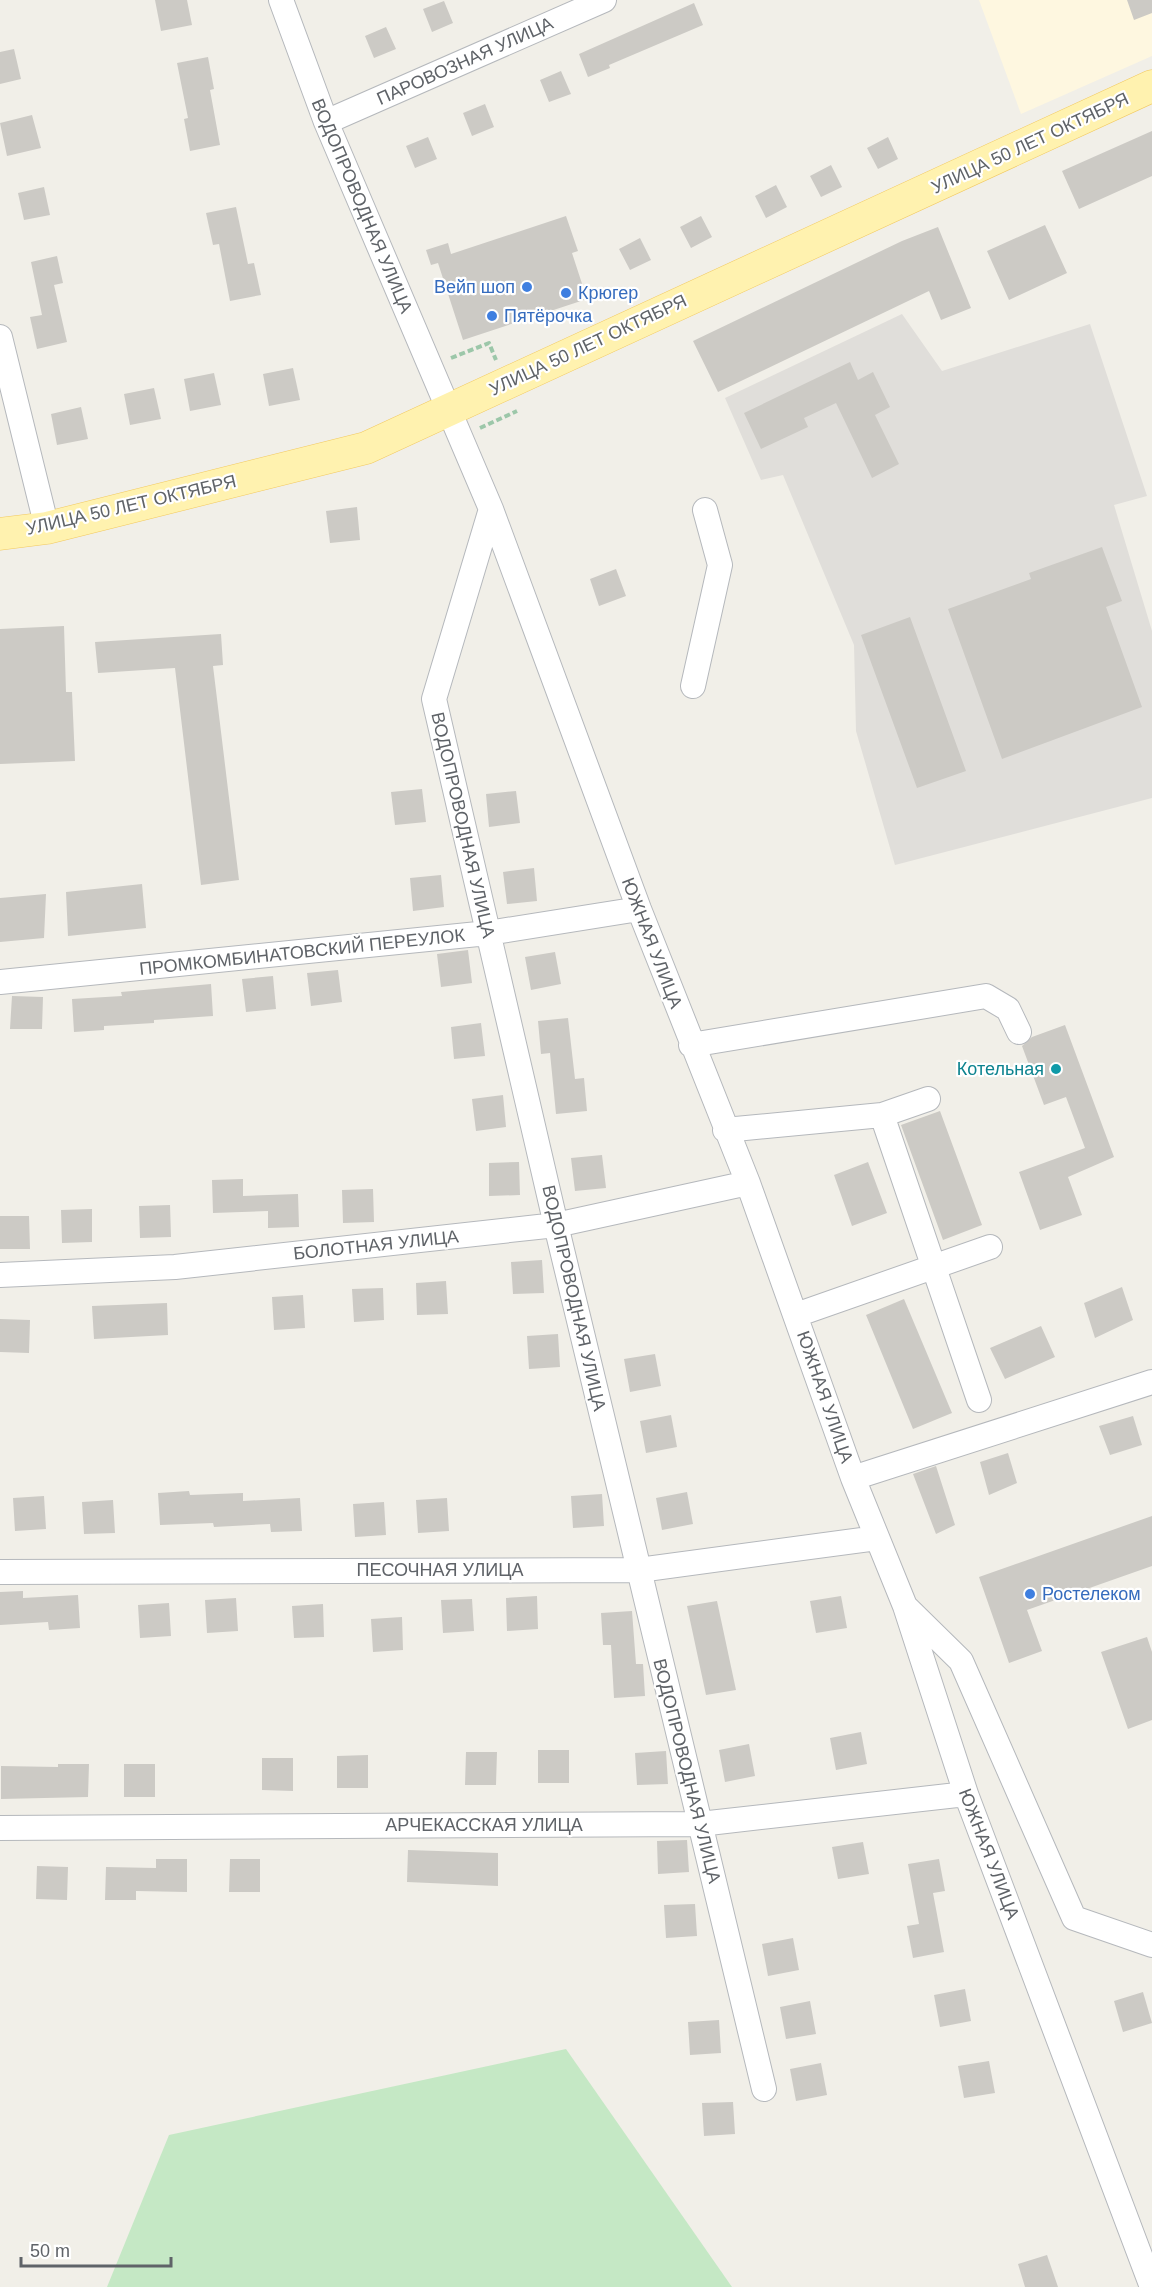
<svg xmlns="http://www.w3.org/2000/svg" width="1152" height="2287" viewBox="0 0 1152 2287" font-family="Helvetica,sans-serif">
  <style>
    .commercial { fill: #fef7e0 }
    .industrial { fill: #e0deda }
    .green { fill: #c5e8c5 }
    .building { fill: #cccac5 }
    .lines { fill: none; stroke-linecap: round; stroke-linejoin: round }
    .minor-casing { stroke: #b5b8bc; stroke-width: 26 }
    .major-casing { stroke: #f2c960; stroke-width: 33 }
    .path { stroke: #9cc7a9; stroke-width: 4; stroke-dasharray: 6 3; stroke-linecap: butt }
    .minor { stroke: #fff; stroke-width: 24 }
    .major { stroke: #fff2af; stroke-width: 32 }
    .shop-dot { fill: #3f7fe0; stroke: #fff; stroke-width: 2 }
    .culture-dot { fill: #0f9aa8; stroke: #fff; stroke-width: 2 }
    .labels { text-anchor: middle; stroke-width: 4.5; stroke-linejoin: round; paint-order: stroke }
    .street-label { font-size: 18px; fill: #5f6368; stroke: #fff }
    .shop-label { font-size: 18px; fill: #366cbe; stroke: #fff; text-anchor: start }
    .culture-label { font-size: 18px; fill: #0d838f; stroke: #fff; text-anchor: end }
  </style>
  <rect width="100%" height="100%" fill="#f1efe8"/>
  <path class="commercial" d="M979,0H1152V56L1021,114Z"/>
  <path class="industrial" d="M902,314L942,371L1090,324L1147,496L1114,505L1152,631V798L895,865L856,731L854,645L783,475L761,480L725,398Z"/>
  <path class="green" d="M566,2049L732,2287H107L169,2135Z"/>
  <path class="building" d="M155,0H187L192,25L161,31Z
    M1127,0H1152V13L1134,20Z
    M444,1L453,23L432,32L423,9Z
    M694,3L703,25L609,65L610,68L588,77L579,54Z
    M386,27L396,49L374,58L365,36Z
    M14,49L21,79L0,84V52Z
    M208,57L214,89L210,90L220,145L190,151L184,119L188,118L177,63Z
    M561,71L571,94L549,102L540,80Z
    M485,104L494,127L472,136L463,113Z
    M32,115L41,148L7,156L0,123Z
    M1152,131V176L1079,209L1062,171Z
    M428,137L437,159L415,168L406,146Z
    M888,137L898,159L878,169L867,148Z
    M831,165L842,187L821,197L810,176Z
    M776,185L787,207L766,218L755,196Z
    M44,187L50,215L24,220L18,193Z
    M236,207L248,264L254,263L261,295L230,301L219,244L213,245L206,213Z
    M566,216L578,251L572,253L587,299L463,340L438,263L431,265L426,250L448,243L451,254Z
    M701,216L712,237L691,248L680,227Z
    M1045,225L1067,273L1009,300L987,251Z
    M938,227L971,308L941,320L929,291L718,392L693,341L902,241Z
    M640,238L651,260L630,270L619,249Z
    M57,256L63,283L54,285L67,342L37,349L30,317L42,315L31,262Z
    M850,362L858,380L873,372L890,407L875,415L899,464L872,478L836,403L804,418L808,427L761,449L744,413Z
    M293,368L300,400L269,406L263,374Z
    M214,373L221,405L190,411L184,379Z
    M154,388L161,419L130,425L124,394Z
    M81,407L88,439L57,445L51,414Z
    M357,507L360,540L330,543L326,511Z
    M1102,547L1122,601L1106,607L1142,707L1002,759L948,609L1031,579L1029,573Z
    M616,569L626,596L599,606L590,579Z
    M910,617L966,771L917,788L861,635Z
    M64,626L66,692H72L75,761L0,764V629Z
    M221,634L223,665L213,666L239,880L201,885L175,668L98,673L95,642Z
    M422,789L426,822L395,825L391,792Z
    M516,791L520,823L489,827L486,794Z
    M534,868L537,901L507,904L503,872Z
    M441,875L444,907L413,911L410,878Z
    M142,884L146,928L68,936L66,892Z
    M46,894L44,938L0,942V898Z
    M468,950L472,983L441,987L437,954Z
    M555,952L561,984L531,990L525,957Z
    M338,970L342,1002L311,1006L307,973Z
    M273,976L276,1009L246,1012L242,979Z
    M211,984L213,1016L154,1020V1023L104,1026V1030L74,1032L72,999L122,996L121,992Z
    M12,996L43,997L42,1029H10Z
    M568,1018L575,1079L584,1078L587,1111L556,1114L550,1053L541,1054L538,1021Z
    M481,1023L485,1056L454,1059L451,1027Z
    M1065,1025L1114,1157L1068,1177L1082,1215L1040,1230L1019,1172L1085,1148L1066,1097L1044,1105L1022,1046L1032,1037Z
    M503,1095L506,1127L476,1131L472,1099Z
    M940,1111L982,1225L943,1240L901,1125Z
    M602,1155L606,1188L575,1191L571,1158Z
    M519,1162L520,1195L489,1196V1163Z
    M868,1162L887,1213L852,1226L834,1175Z
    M243,1179V1196L298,1194L299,1227L268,1228V1211L213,1213L212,1180Z
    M373,1189L374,1222L343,1223L342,1190Z
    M170,1205L171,1237L140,1238L139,1206Z
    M92,1209V1242L62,1243L61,1210Z
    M0,1216H29L30,1249H0Z
    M542,1260L544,1293L513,1294L511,1262Z
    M446,1281L448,1314L417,1315L416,1283Z
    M1122,1287L1133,1320L1095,1338L1084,1303Z
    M383,1288L384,1320L354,1322L352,1289Z
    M303,1295L305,1328L274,1330L272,1297Z
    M904,1299L952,1413L913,1429L866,1315Z
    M167,1303L168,1335L94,1339L92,1306Z
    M0,1319L30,1320L29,1353L0,1352Z
    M1041,1326L1055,1357L1005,1379L990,1348Z
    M558,1334L560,1367L529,1369L527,1336Z
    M655,1354L661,1386L630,1392L624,1359Z
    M671,1415L677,1447L646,1453L640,1421Z
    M1133,1416L1142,1445L1110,1455L1099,1426Z
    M1008,1453L1017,1483L989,1495L980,1462Z
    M936,1466L955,1525L936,1534L913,1474Z
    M189,1491L190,1495L243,1493V1501L300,1498L302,1531L271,1532L270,1524L214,1527L213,1523L160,1525L158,1493Z
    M687,1492L693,1524L662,1530L656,1498Z
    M602,1494L604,1526L573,1528L571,1496Z
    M44,1496L46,1529L15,1531L13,1498Z
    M447,1498L449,1531L418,1533L416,1500Z
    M113,1500L115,1533L84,1534L82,1502Z
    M384,1502L386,1535L355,1537L353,1504Z
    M1152,1516V1566L1027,1610L1042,1651L1009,1663L979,1577Z
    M23,1591V1598L78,1595L80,1628L49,1630L48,1622L0,1625V1592Z
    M537,1596L538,1629L507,1631L506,1598Z
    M841,1596L847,1628L816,1633L810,1601Z
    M236,1598L238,1631L207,1633L205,1600Z
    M472,1599L474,1631L443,1633L441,1600Z
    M717,1601L736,1690L706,1695L687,1606Z
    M169,1603L171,1636L140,1638L138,1605Z
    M323,1604L324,1637L294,1638L292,1606Z
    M632,1611L636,1664H643L645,1696L614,1698L611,1645H603L601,1613Z
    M402,1617L403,1650L373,1652L371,1619Z
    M1147,1637L1152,1652V1720L1128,1729L1101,1652Z
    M861,1732L867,1764L836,1770L830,1738Z
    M749,1744L755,1776L725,1782L719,1750Z
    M538,1750H569V1783H538Z
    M666,1751L668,1784L637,1785L635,1753Z
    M466,1752H497L496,1785H465Z
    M368,1755V1788H337V1756Z
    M262,1758H293V1791L262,1790Z
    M58,1764H89L88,1797L1,1799V1766L58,1767Z
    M124,1764H155V1797H124Z
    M687,1840L689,1872L658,1874L657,1841Z
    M863,1842L869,1874L838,1879L832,1847Z
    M408,1850L498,1853V1886L407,1882Z
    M156,1859H187V1892L136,1891V1900H105L106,1867L156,1868Z
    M230,1859H260V1892H229Z
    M939,1859L945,1891L933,1893L944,1952L913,1958L907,1926L919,1924L908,1864Z
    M37,1866L68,1867L67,1900L36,1899Z
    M695,1904L697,1936L666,1938L664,1905Z
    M793,1938L799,1970L768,1976L762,1944Z
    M965,1989L971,2021L940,2027L934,1995Z
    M1143,1992L1152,2023L1123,2032L1114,2001Z
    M810,2001L816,2034L786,2039L780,2007Z
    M719,2020L721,2053L690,2055L688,2022Z
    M989,2061L995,2093L964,2098L958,2066Z
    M821,2063L827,2095L796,2101L790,2069Z
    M733,2102L735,2134L704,2136L702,2103Z
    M1047,2255L1058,2287H1025L1018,2264Z"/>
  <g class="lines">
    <defs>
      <path id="minor" d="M281,0L326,122L491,509L639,909L748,1183L853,1478L905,1606L966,1794L1152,2287
        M326,122L604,0
        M0,337L47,528
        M491,509L434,699L556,1225L764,2089
        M693,686L720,565L705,510
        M0,982L488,933L639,909
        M691,1045L986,996L1008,1009L1019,1032
        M882,1115L979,1400
        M725,1130L882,1115L928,1099
        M0,1275L175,1267L556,1225L748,1183
        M796,1315L990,1247
        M853,1478L1152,1382
        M0,1572L639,1570L877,1538
        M907,1608L961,1661L1074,1918L1152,1945
        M0,1828L700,1824L966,1794"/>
      <path id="major" d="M0,534L47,528L366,448L1152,86"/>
    </defs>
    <use href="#minor" class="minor-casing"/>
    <use href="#major" class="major-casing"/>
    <path class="path" d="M451,358L489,343L496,360
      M480,428L517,411"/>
    <use href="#minor" class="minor"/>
    <use href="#major" class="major"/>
  </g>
  <g class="shop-dot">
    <circle cx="527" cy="287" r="6"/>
    <circle cx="566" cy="293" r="6"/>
    <circle cx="492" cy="316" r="6"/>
    <circle cx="1030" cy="1594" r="6"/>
  </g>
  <circle class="culture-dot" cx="1056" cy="1069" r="6"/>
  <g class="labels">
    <g class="street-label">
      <text transform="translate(465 61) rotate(-24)" y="6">ПАРОВОЗНАЯ УЛИЦА</text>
      <text transform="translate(1030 143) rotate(-25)" y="6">УЛИЦА 50 ЛЕТ ОКТЯБРЯ</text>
      <text transform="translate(362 206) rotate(67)" y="6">ВОДОПРОВОДНАЯ УЛИЦА</text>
      <text transform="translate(588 345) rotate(-25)" y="6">УЛИЦА 50 ЛЕТ ОКТЯБРЯ</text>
      <text transform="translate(131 505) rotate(-13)" y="6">УЛИЦА 50 ЛЕТ ОКТЯБРЯ</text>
      <text transform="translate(463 825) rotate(77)" y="6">ВОДОПРОВОДНАЯ УЛИЦА</text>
      <text transform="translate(652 943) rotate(69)" y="6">ЮЖНАЯ УЛИЦА</text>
      <text transform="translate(302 952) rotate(-6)" y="6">ПРОМКОМБИНАТОВСКИЙ ПЕРЕУЛОК</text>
      <text transform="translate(376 1245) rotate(-6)" y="6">БОЛОТНАЯ УЛИЦА</text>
      <text transform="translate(574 1298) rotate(77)" y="6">ВОДОПРОВОДНАЯ УЛИЦА</text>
      <text transform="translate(825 1397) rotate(71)" y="6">ЮЖНАЯ УЛИЦА</text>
      <text x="440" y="1576">ПЕСОЧНАЯ УЛИЦА</text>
      <text transform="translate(687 1771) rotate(76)" y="6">ВОДОПРОВОДНАЯ УЛИЦА</text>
      <text x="484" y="1831">АРЧЕКАССКАЯ УЛИЦА</text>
      <text transform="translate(989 1854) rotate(69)" y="6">ЮЖНАЯ УЛИЦА</text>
    </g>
    <g class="shop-label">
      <text x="515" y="293" text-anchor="end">Вейп шоп</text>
      <text x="578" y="299">Крюгер</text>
      <text x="504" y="322">Пятёрочка</text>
      <text x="1042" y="1600">Ростелеком</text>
    </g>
    <g class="culture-label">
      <text x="1044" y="1075">Котельная</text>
    </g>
  </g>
  <path d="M21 2257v9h150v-9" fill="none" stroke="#5f6368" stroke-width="3"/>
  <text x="30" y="2257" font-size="18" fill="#5f6368" stroke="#ffffff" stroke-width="4.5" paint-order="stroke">50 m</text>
</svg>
